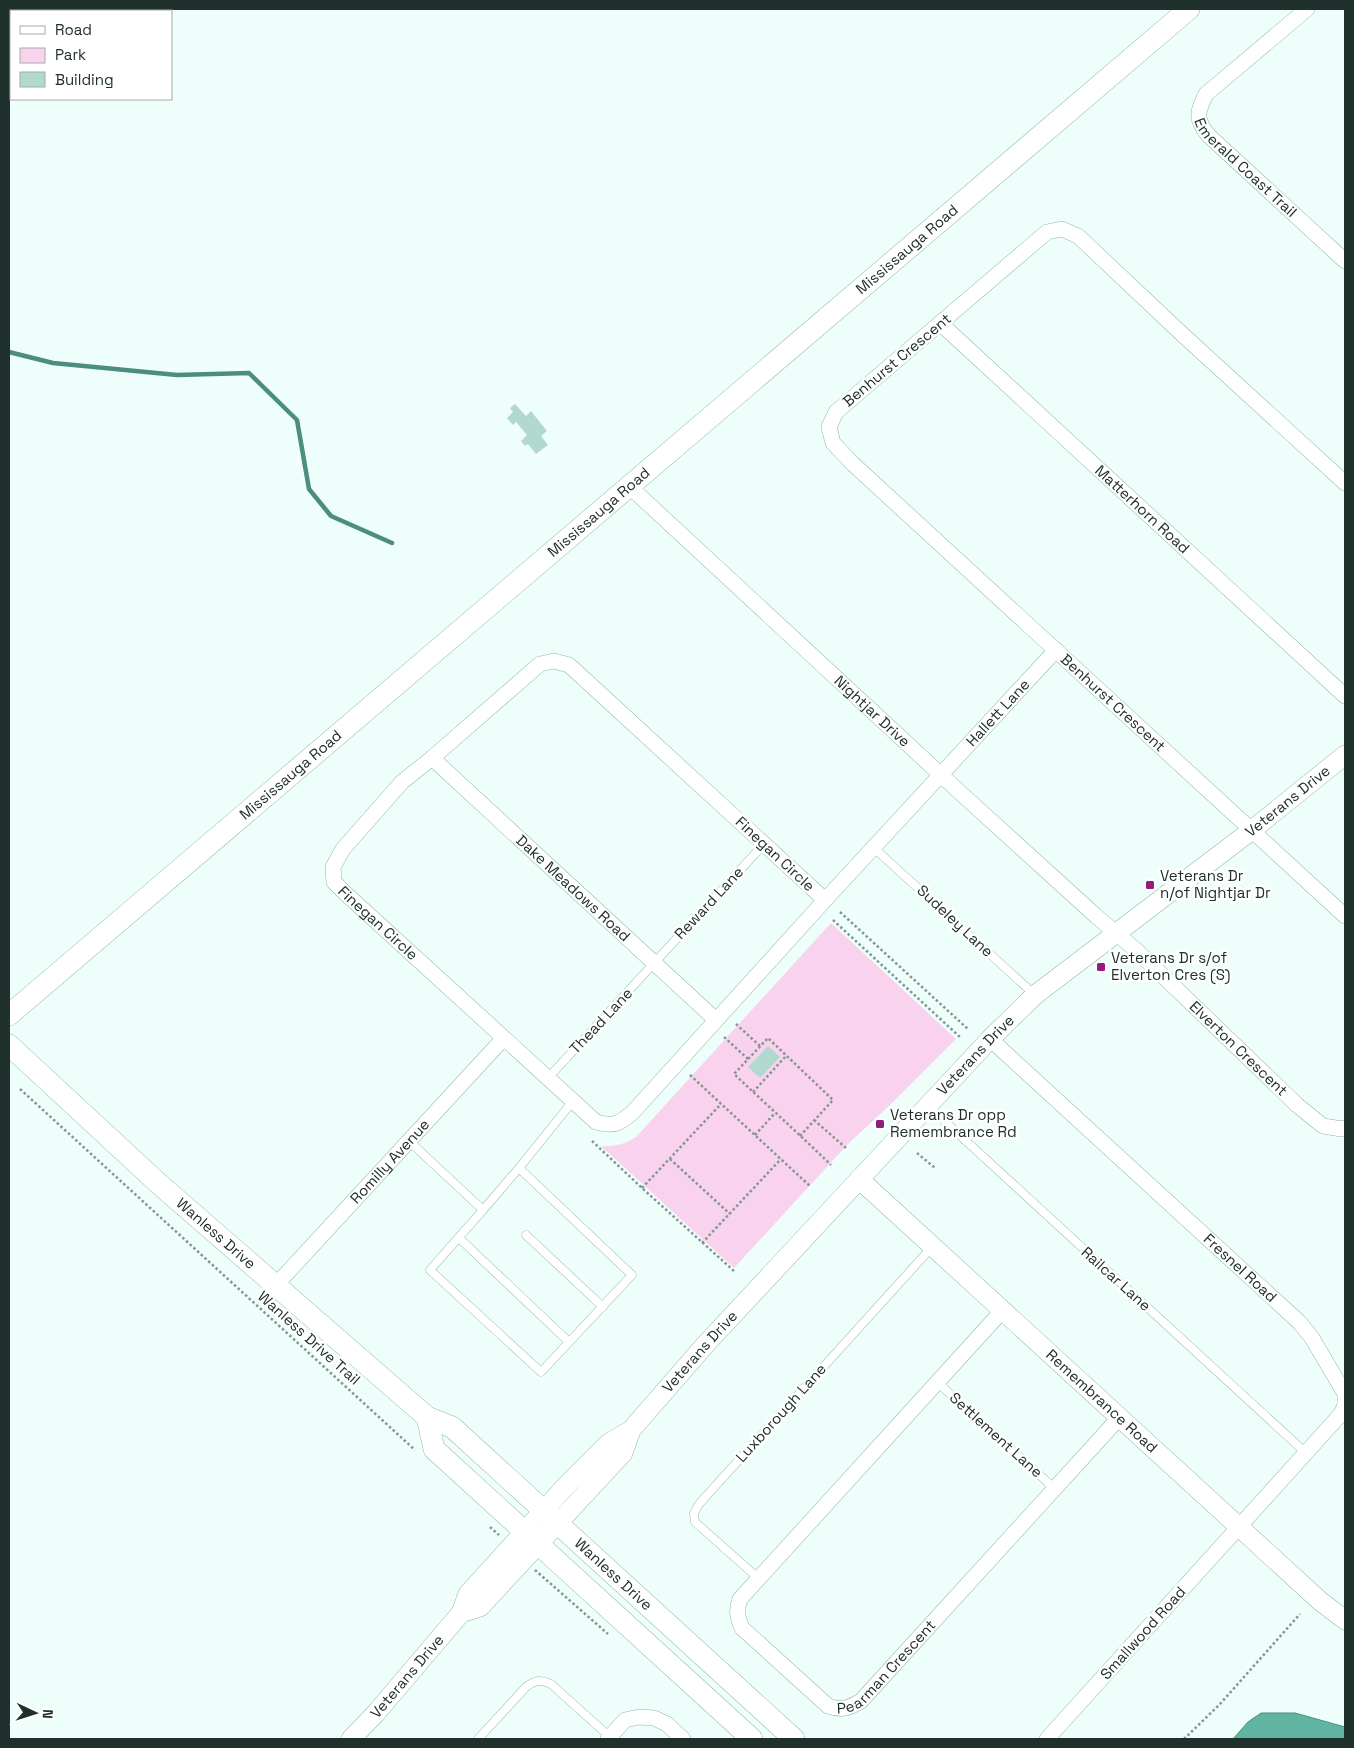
<svg xmlns="http://www.w3.org/2000/svg" width="1354" height="1748" viewBox="0 0 1354 1748" font-family="'Space Grotesk',sans-serif">
  <style>
    .green { fill: #f9d2ee }
    .water { fill: #5fb5a2; stroke: #4c8d7f }
    .lines { fill: none; stroke-linecap: round; stroke-linejoin: round }
    .stream { stroke: #4c8d7f; stroke-width: 4.5 }
    .building { fill: #b2d9cf }
    .service-casing { stroke: #91b7ad; stroke-width: 9 }
    .minor-casing { stroke: #91b7ad; stroke-width: 16 }
    .tertiary-casing { stroke: #91b7ad; stroke-width: 20 }
    .secondary-casing { stroke: #91b7ad; stroke-width: 22 }
    .path { stroke: #859591; stroke-width: 2.5; stroke-dasharray: 2.5 2.5; stroke-linecap: butt }
    .service { stroke: #fff; stroke-width: 8 }
    .minor { stroke: #fff; stroke-width: 15 }
    .tertiary { stroke: #fff; stroke-width: 19 }
    .secondary { stroke: #fff; stroke-width: 21 }
    .poi-dot { fill: #901d7d; stroke: #fff; stroke-width: 2 }
    .labels { text-anchor: middle; stroke-width: 5; stroke-linejoin: round; paint-order: stroke }
    .street-label { font-size: 15px; fill: #20302c; stroke: #fff }
    .poi-label { font-size: 15px; fill: #20302c; stroke: #fff; text-anchor: start }
  </style>
  <rect width="100%" height="100%" fill="#eefefa"/>
  <path class="green" d="M831,923L956,1039L893,1102L848,1144L734,1268L601,1146C615,1147 625,1144 636,1137Z"/>
  <path class="water" d="M1261,1713H1295L1345,1727V1739H1233L1248,1722Z"/>
  <g class="lines">
    <path class="stream" d="M9,352L53,363L177,375L249,373L297,420L309,489L331,516L392,543"/>
  </g>
  <path class="building" d="M515,404L526,416L531,411L547,431L541,436L548,445L536,454L528,444L525,446L521,441L527,435L516,422L513,425L507,418L513,412L510,408Z
    M768,1046L780,1057L760,1078L748,1067Z"/>
  <g class="lines">
    <defs>
      <path id="service" d="M874,848L1035,995
        M548,1078L764,844
        M928,1106L1306,1453
        M409,1141L483,1210L519,1168L632,1275L541,1372L430,1270L483,1210
        M519,1168L573,1101
        M526,1235L603,1307
        M459,1238L569,1342
        M937,1382L1054,1488
        M758,1578L695,1522L694,1513L699,1504L932,1247
        M478,1739L526,1687C536,1680 540,1679 551,1684L610,1737"/>
      <g id="minor">
        <path id="s1" d="M1307,9L1206,94C1197,113 1195,118 1208,135L1345,261"/>
        <path id="s2" d="M940,323L1345,696"/>
        <path id="s3" d="M1345,483L1183,335L1078,236L1062,229L1047,232L836,412L829,427L833,443L853,464L1345,916"/>
        <path id="s4" d="M630,487L954,787L1096,916L1136,950L1297,1105L1323,1126L1342,1129L1345,1128"/>
        <path id="s5" d="M432,758L716,1020"/>
        <path id="s6" d="M825,900L569,665L554,661L540,664L432,758L402,782L343,849L333,867L334,882L345,893L596,1122C614,1127 619,1124 633,1112L825,900L1056,650"/>
        <path id="s7" d="M990,1039L1299,1322L1312,1338L1345,1394V1405L1341,1414L1047,1739"/>
        <path id="s8" d="M276,1285L503,1039"/>
        <path id="s9" d="M1003,1310L740,1599C736,1610 737,1616 742,1628L828,1706C842,1711 849,1708 861,1701L1120,1417"/>
        <path d="M608,1739L625,1720L639,1717L654,1718L667,1724L683,1739"/>
      </g>
      <g id="tertiary">
        <path id="s10" d="M859,1179L1320,1601L1345,1620"/>
        <path d="M461,1613L480,1607L623,1453L631,1430"/>
        <path id="s11" d="M351,1739L376,1713L461,1613L468,1594L564,1488L609,1443L631,1430L705,1345L990,1039L1035,995L1252,830L1345,755"/>
      </g>
      <g id="secondary">
        <path id="s12" d="M9,1015L1189,9"/>
        <path id="s13" d="M9,1045L158,1183L427,1417L452,1427L794,1739"/>
        <path d="M427,1417L434,1449L752,1739"/>
      </g>
    </defs>
    <use href="#service" class="service-casing"/>
    <use href="#minor" class="minor-casing"/>
    <use href="#tertiary" class="tertiary-casing"/>
    <use href="#secondary" class="secondary-casing"/>
    <path class="path" d="M840,912L969,1030
      M833,920L961,1038
      M736,1024L760,1046
      M724,1037L748,1059
      M690,1075L811,1187
      M20,1089L415,1450
      M753,1092L786,1056
      M814,1120L846,1148
      M755,1135L775,1113
      M800,1136L833,1100L768,1038L734,1074C766,1104 799,1134 831,1165
      M592,1141L642,1188L734,1271
      M917,1153L935,1168
      M670,1159L730,1214
      M642,1188L721,1104
      M702,1243L781,1159
      M490,1527L499,1535
      M535,1570L608,1634
      M1184,1739L1220,1704L1300,1614"/>
    <use href="#service" class="service"/>
    <use href="#minor" class="minor"/>
    <use href="#tertiary" class="tertiary"/>
    <use href="#secondary" class="secondary"/>
  </g>
  <g class="poi-dot">
    <rect x="1145" y="880" width="10" height="10" rx="2.5"/>
    <rect x="1096" y="962" width="10" height="10" rx="2.5"/>
    <rect x="875" y="1119" width="10" height="10" rx="2.5"/>
  </g>
  <g class="labels">
    <g class="street-label">
      <text dy="5" stroke="none"><textPath href="#s1" startOffset="226">Emerald Coast Trail</textPath></text>
      <text dy="5" stroke="none"><textPath href="#s12" startOffset="1180">Mississauga Road</textPath></text>
      <text transform="translate(897 360) rotate(-40)" y="5">Benhurst Crescent</text>
      <text dy="5" stroke="none"><textPath href="#s2" startOffset="275">Matterhorn Road</textPath></text>
      <text dy="5" stroke="none"><textPath href="#s12" startOffset="775">Mississauga Road</textPath></text>
      <text dy="5" stroke="none"><textPath href="#s3" startOffset="1089">Benhurst Crescent</textPath></text>
      <text dy="5" stroke="none"><textPath href="#s4" startOffset="330">Nightjar Drive</textPath></text>
      <text dy="5" stroke="none"><textPath href="#s6" startOffset="1621">Hallett Lane</textPath></text>
      <text dy="5" stroke="none"><textPath href="#s12" startOffset="370">Mississauga Road</textPath></text>
      <text dy="5" stroke="none"><textPath href="#s11" startOffset="1332">Veterans Drive</textPath></text>
      <text transform="translate(775 854) rotate(43)" y="5">Finegan Circle</text>
      <text dy="5" stroke="none"><textPath href="#s5" startOffset="192">Dake Meadows Road</textPath></text>
      <text transform="translate(709 903) rotate(-47)" y="5">Reward Lane</text>
      <text transform="translate(955 921) rotate(43)" y="5">Sudeley Lane</text>
      <text dy="5" stroke="none"><textPath href="#s6" startOffset="744">Finegan Circle</textPath></text>
      <text transform="translate(601 1021) rotate(-47)" y="5">Thead Lane</text>
      <text dy="5" stroke="none"><textPath href="#s4" startOffset="828">Elverton Crescent</textPath></text>
      <text dy="5" stroke="none"><textPath href="#s11" startOffset="929">Veterans Drive</textPath></text>
      <text dy="5" stroke="none"><textPath href="#s8" startOffset="168">Romilly Avenue</textPath></text>
      <text dy="5" stroke="none"><textPath href="#s13" startOffset="280">Wanless Drive</textPath></text>
      <text dy="5" stroke="none"><textPath href="#s7" startOffset="339">Fresnel Road</textPath></text>
      <text transform="translate(1116 1279) rotate(42)" y="5">Railcar Lane</text>
      <text transform="translate(309 1338) rotate(42)" y="5">Wanless Drive Trail</text>
      <text dy="5" stroke="none"><textPath href="#s11" startOffset="524">Veterans Drive</textPath></text>
      <text dy="5" stroke="none"><textPath href="#s10" startOffset="329">Remembrance Road</textPath></text>
      <text transform="translate(781 1413) rotate(-48)" y="5">Luxborough Lane</text>
      <text transform="translate(996 1435) rotate(42)" y="5">Settlement Lane</text>
      <text dy="5" stroke="none"><textPath href="#s13" startOffset="805">Wanless Drive</textPath></text>
      <text transform="translate(1143 1633) rotate(-48)" y="5">Smallwood Road</text>
      <text dy="5" stroke="none"><textPath href="#s9" startOffset="612">Pearman Crescent</textPath></text>
      <text dy="5" stroke="none"><textPath href="#s11" startOffset="84">Veterans Drive</textPath></text>
    </g>
    <g class="poi-label">
      <text x="1160" y="881">Veterans Dr<tspan x="1160" dy="17">n/of Nightjar Dr</tspan></text>
      <text x="1111" y="963">Veterans Dr s/of<tspan x="1111" dy="17">Elverton Cres (S)</tspan></text>
      <text x="890" y="1120">Veterans Dr opp<tspan x="890" dy="17">Remembrance Rd</tspan></text>
    </g>
  </g>
  <rect width="1354" height="1748" fill="none" stroke="#20302c" stroke-width="20"/>
  <rect x="10" y="10" width="162" height="90" fill="#ffffff" stroke="#a6acab"/>
  <rect x="20" y="26" width="25" height="8" fill="#ffffff" stroke="#a6acab"/>
  <text x="55" y="35" font-size="15" fill="#20302c">Road</text>
  <rect x="20" y="48" width="25" height="15" fill="#f9d2ee" stroke="#a6acab"/>
  <text x="55" y="60" font-size="15" fill="#20302c">Park</text>
  <rect x="20" y="72" width="25" height="15" fill="#b2d9cf" stroke="#a6acab"/>
  <text x="55" y="85" font-size="15" fill="#20302c">Building</text>
  <g transform="translate(35 1713) rotate(94)" stroke="#ffffff" stroke-width="4" paint-order="stroke">
  <path d="M0-4L9 19L0 12L-9 19Z" fill="#20302c"/>
  <text y="-8" font-size="14" font-weight="bold" text-anchor="middle" fill="#20302c">N</text>
  </g>
</svg>
